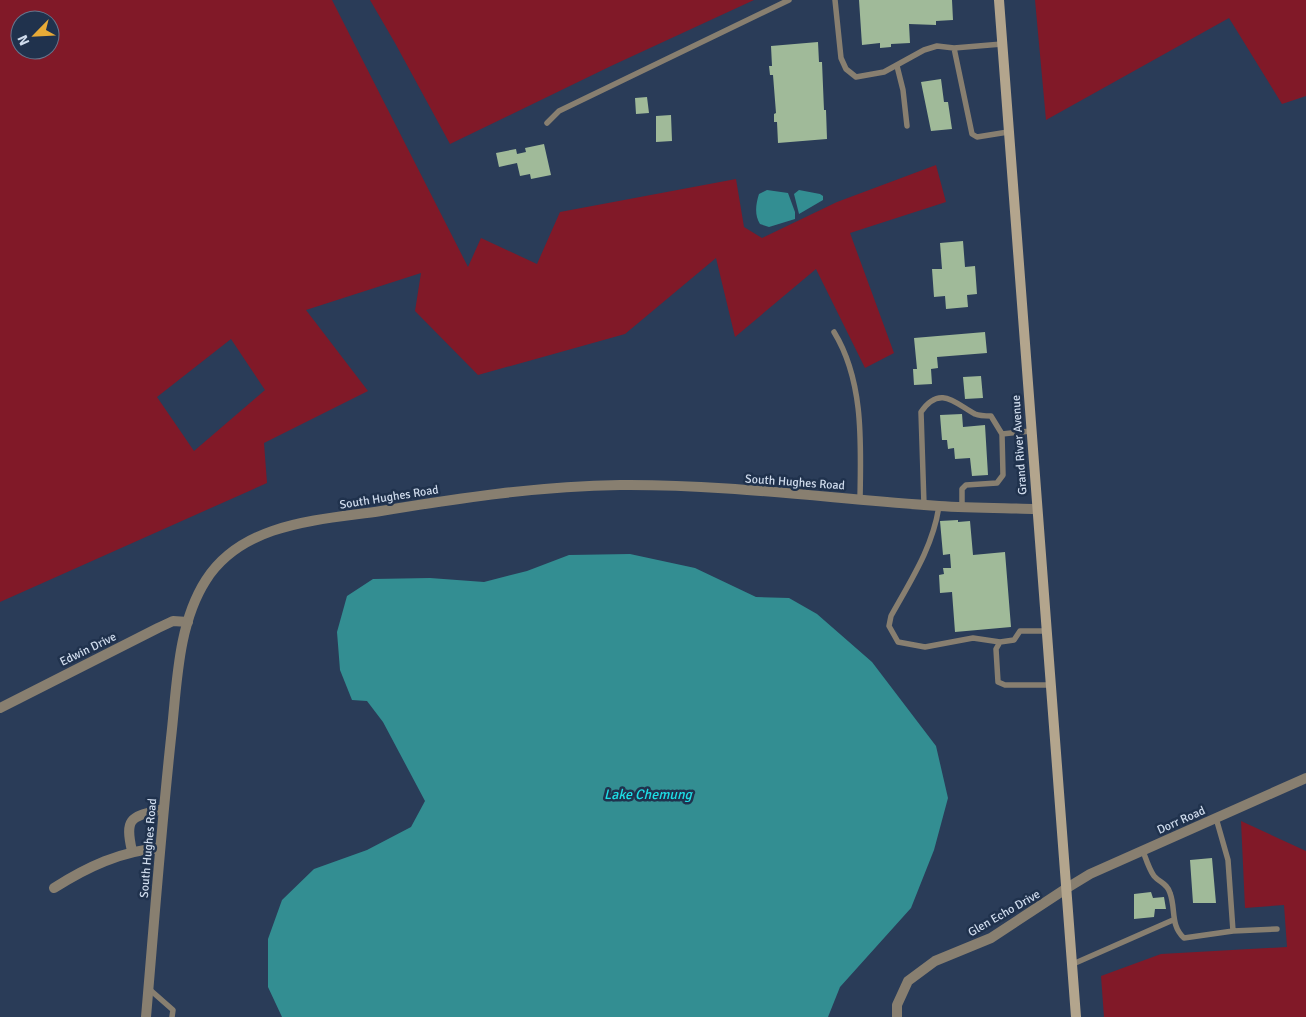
<svg xmlns="http://www.w3.org/2000/svg" width="1306" height="1017" viewBox="0 0 1306 1017" font-family="Signika,sans-serif">
  <style>
    .green { fill: #811928; fill-rule: evenodd }
    .water { fill: #338e92 }
    .building { fill: #a0ba99 }
    .lines { fill: none; stroke-linecap: round; stroke-linejoin: round }
    .service { stroke: #887f70; stroke-width: 5.5 }
    .minor { stroke: #887f70; stroke-width: 10 }
    .tertiary { stroke: #887f70; stroke-width: 10 }
    .secondary { stroke: #b3a58d; stroke-width: 10 }
    .labels { text-anchor: middle; stroke-width: 5; stroke-linejoin: round; paint-order: stroke }
    .street-label { font-size: 12px; fill: #d0dced; stroke: #20324d }
    .water-label { font-size: 14px; font-style: italic; fill: #1ddee6; stroke: #20324d }
  </style>
  <rect width="100%" height="100%" fill="#2a3c58"/>
  <path class="green" d="M0,0H332L468,267L481,238L537,264L560,212L736,179L744,227L762,238L837,202L936,165L946,202L850,233L894,353L865,368L816,269L735,337L716,258L625,334L478,375L415,311L421,273L306,310L368,391L264,443L267,483L0,602ZM20,20H50V50H20ZM231,339L265,390L194,451L157,397Z
    M370,0H754L611,66L450,144L395,43Z
    M1035,0H1306V96L1282,104L1229,18L1046,120Z
    M1241,821L1306,851V1017H1104L1101,976L1161,954L1287,947L1284,905L1245,908Z"/>
  <path class="water" d="M767,190L788,193L795,212V219L769,227L760,224C754,215 756,203 759,194Z
    M799,190L820,194L823,196V200L799,214L794,194Z
    M630,554L695,568L756,597L789,598L817,614L872,662L936,746L948,798L934,850L911,908L840,987L828,1017H282L268,987V939L282,900L314,869L367,850L411,827L425,801L383,722L367,701L352,700L340,670L337,632L347,596L373,579L430,578L484,582L527,571L569,555Z"/>
  <path class="building" d="M859,0H952L953,20L936,21V25L909,24L910,43L891,44V47L880,48V43L862,45Z
    M818,42L819,62H822L824,110H826L827,139L778,143L777,122H774V114L776,113L773,75H770L769,66H772L771,46Z
    M941,79L944,102H948L952,129L931,131L921,82Z
    M647,97L649,113L636,114L635,98Z
    M671,115L672,141L656,142V116Z
    M544,144L551,175L531,179L530,174L520,176L517,163L499,167L496,153L516,149L517,154L526,152L525,148Z
    M963,241L965,267L975,266L977,294L967,295L968,307L946,309L945,296L934,297L932,269H942L940,243Z
    M985,332L987,353L937,357L938,368L931,369L932,384L914,385L913,369H917L914,338Z
    M981,376L983,398L965,399L963,377Z
    M962,414L963,427L985,425L988,475L972,476L970,458L955,459L954,448L948,449L947,440H942L940,415Z
    M958,520V522L970,521L973,555L1005,552L1011,627L955,632L952,592L940,593L939,575L944,574L943,568H951L950,554L943,555L940,521Z
    M1212,858L1216,903H1193L1190,860Z
    M1151,892L1153,898L1164,897L1166,909H1155L1154,917L1134,919V894Z"/>
  <g class="lines">
    <path class="service" d="M835,0L841,58L846,69L856,77L884,72L924,50L937,46L954,48L1002,44
      M954,48L972,134L977,137L1008,132
      M897,66L903,90L907,126
      M547,123L559,111L789,0
      M834,332C864,381 861,443 860,499
      M924,505L921,412C940,384 956,404 975,414C980,416 986,416 991,416L1002,434L1031,431
      M939,506C933,547 911,580 891,616L889,626L898,642L925,647L973,638L1000,642
      M962,507V489L966,485L997,483L1003,475L1002,434
      M1047,631H1020L1014,640L1000,642L996,649L998,682L1005,685H1051
      M1143,851C1146,859 1149,869 1154,876C1160,883 1167,883 1170,893C1176,909 1170,925 1184,938L1233,931L1228,860L1216,818
      M1233,931L1277,929
      M1073,964L1173,920
      M148,988L173,1010L172,1017"/>
    <path class="minor" d="M0,708L158,628L173,621L188,622
      M132,851C124,816 132,817 163,809
      M54,888C87,867 121,851 160,848
      M897,1017V1005L908,981L935,961L991,938L1067,888"/>
    <path class="tertiary" d="M1067,888L1090,874L1306,778
      M146,1017C154,924 161,831 171,738C177,687 177,625 206,580C243,522 320,520 381,511C460,498 540,486 620,485C727,484 833,499 939,506C971,508 1004,508 1037,509"/>
    <path class="secondary" d="M999,0L1076,1017"/>
  </g>
  <g class="labels">
    <g class="street-label">
      <text transform="translate(1019 445) rotate(-94)" y="4">Grand River Avenue</text>
      <text transform="translate(795 482) rotate(4)" y="4">South Hughes Road</text>
      <text transform="translate(389 497) rotate(-9)" y="4">South Hughes Road</text>
      <text transform="translate(88 649) rotate(-26)" y="4">Edwin Drive</text>
      <text transform="translate(1181 820) rotate(-24)" y="4">Dorr Road</text>
      <text transform="translate(148 848) rotate(-85)" y="4">South Hughes Road</text>
      <text transform="translate(1004 913) rotate(-30)" y="4">Glen Echo Drive</text>
    </g>
    <g class="water-label">
      <text x="648" y="799">Lake Chemung</text>
    </g>
  </g>
  <g transform="translate(35 35) rotate(246)"><circle r="24" fill="#20324d" stroke="#66768d"/>
  <path d="M0-4L9 19L0 12L-9 19Z" fill="#e8ab37"/>
  <text y="-8" font-size="14" font-weight="bold" text-anchor="middle" fill="#d0dced">N</text>
  </g>
</svg>
